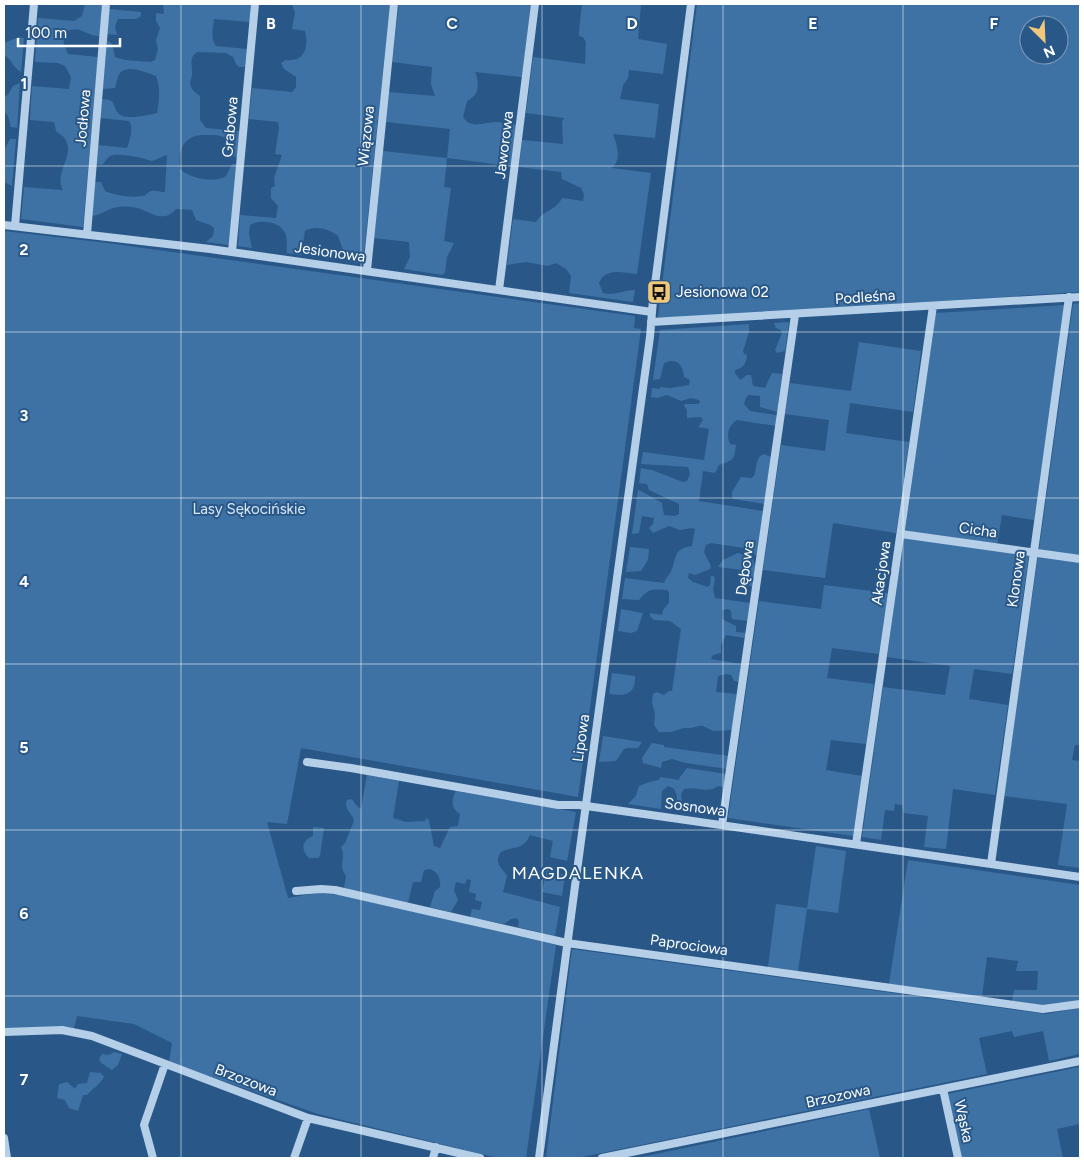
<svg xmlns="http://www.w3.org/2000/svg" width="1084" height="1162" viewBox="0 0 1084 1162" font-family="Figtree,sans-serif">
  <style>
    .green { fill: #3e72a4; fill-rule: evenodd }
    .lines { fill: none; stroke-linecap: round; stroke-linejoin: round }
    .minor { stroke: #b5cfe8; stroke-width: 8 }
    .grid { fill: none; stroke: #fff; stroke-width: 1; stroke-opacity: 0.55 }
    .labels { text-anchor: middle; stroke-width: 4; stroke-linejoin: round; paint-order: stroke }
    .street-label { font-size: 15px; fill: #fff; stroke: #295888 }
    .poi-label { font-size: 15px; fill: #fff; stroke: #295888; text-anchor: start }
    .park-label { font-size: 15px; fill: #d9e8f7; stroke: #295888 }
    .quarter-label { font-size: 18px; letter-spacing: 1px; fill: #fff; stroke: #295888 }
    .grid-label { font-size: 16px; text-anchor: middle; font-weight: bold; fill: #fff; stroke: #295888; stroke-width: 4; stroke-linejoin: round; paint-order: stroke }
  </style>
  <rect width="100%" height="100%" fill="#295888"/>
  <path class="green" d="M85,4H102L100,36C84,36 81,24 65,32L63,37L64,44L68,54L98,57L83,227L21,219L24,187L63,190C53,173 76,155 65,139C63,135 59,134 56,131L54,122L30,120L32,86L69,89L71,77L65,66L58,63L35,62L38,18L74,21L82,16Z
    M163,4H251L250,22L214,19C213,29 210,37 216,46L247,49L245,67H239L236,64L233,57L226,53L197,52C188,58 193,66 192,75C191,80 189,83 191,87C193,92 197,93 200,96V120L206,128L240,131L237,158L231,154L229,141C223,135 216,135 207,135C184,134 178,148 180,169C189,178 216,184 226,176L232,164H237L229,245L206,242L213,236L214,228L210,225L196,220L192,210L176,209C165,222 154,215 141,209C135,207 124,206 118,207C108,208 102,215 92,216L95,182H101L105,191C115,195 131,198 142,196C150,195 142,196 149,192C153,189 160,192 165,192L167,155L152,161C144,158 118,152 110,156C107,158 105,162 102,165L96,164L98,145L127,148C130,139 134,129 129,121L100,118L102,99C117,100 111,103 118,113C124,121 149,115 157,113C159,100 161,89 156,76C147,73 128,64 120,73C117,76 117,83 115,88L103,89L107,40L112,44L115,57L125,60L151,62L155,60L158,49L156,40L160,28L156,21V13L164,14Z
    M292,4H390L378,119L377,121V128L363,264L347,261L338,236C329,229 316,225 305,231L301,255L287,253C286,246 288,239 285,233C280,221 260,219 250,225L249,234L252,248L238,246L240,215L276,218L278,206L271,198V188L275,186L274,178L282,155L275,154L279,128L278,122L249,119L252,88L292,92L296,87V77L284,69L281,63L286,60C305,62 309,47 305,31L292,29L295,13Z
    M399,4H531L522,77L475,72C480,84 479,95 467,101L463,117C471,130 484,122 496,122C503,122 510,124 516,125L511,166L447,158L444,187L451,188L444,241L454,243L447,257L445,273L442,275L404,269L410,257L409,242L374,238L383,151L447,158L450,129L386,122L389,92L435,96L431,84L432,67L392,62Z
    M582,4H641L638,39L667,44L663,74L629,70L628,78L623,85L620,99L659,104L655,138L613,134C617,146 622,158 612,168L651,173L637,274C622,273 606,267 599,283L603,293C615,296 623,290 635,290L633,302L569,293L571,276L566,269L556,263L548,266L526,262L507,265L513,219L536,222C543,210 556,211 562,198L583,201L584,194L581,188L562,179L561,172L519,167L522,140L563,144L562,122L564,118L526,113L533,57L585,64L586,42L583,37L579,36V32Z
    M697,4H1080V292L676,318L658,317ZM1029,25H1059V55H1029Z
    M109,9L141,12V16L136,19H118L115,26L117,35L107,34Z
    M19,37L24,38L21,72C12,67 12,59 4,55V43Z
    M20,83L17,128L11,127L8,116L4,112V98L9,93L13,86Z
    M10,139H16L12,186L4,182V150Z
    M4,231L107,243L635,316L634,328L641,329L578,797L301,748L287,824L267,822L288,898L317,893L342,895L556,945L526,1158H498L318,1114L169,1062L172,1043L134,1024L77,1016L74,1028L64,1027L4,1028Z
    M1080,303V557L1039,550L1073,304Z
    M1065,305L1034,520L1002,515L997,545L905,532L936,313Z
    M789,322L785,351L777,353L775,350L782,333L781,330L776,328L774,323Z
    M749,324V332L743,351L744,354L747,355C746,363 744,368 735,370V373L740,380L747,375H751L753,386L765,388L772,373L782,374L777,412L760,407V396L748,395L746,398L744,404L750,411L776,415V426L737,420C728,426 726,435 730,444L736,445C734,461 733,460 719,465L715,473L703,471L699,501L763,511L757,556L744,548L711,543L706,545L704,552L711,566L710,569L695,575L689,573L688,578L693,582L708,587L710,585L711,576H713L715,578L713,589L715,598L750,603L747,621L732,619L731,611L729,609L722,610V619L736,626V632L746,633L745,638L726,635L721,645V653L713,655L711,659L741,664L739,682L734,681L731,675L726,674L718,676L716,692L737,694L732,730L713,731L703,726H699L691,728H684L671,732H659L654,725L655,714L652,703L653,694L657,692L664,695L669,691H672L681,629L670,621L654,620L650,616V613L662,615L663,610L669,603V592L667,590C652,589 649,588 639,600L622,599L625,578L664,583C666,577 670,575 672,569C677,555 674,549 692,546L695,529L691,528L680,530L669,526L653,533L649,528L653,524L654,518L642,516L639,533L632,534L638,490L643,492L662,503L664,515L675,516L679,514V504L649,490L647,484L639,483L641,468L652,470L683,482L687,481L690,474L688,467L641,464L643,452L704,460L709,429L698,427L703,420L701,417L687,418V410L684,406L685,404H698L700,402L699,400L691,398L681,401L667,395L657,398L651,397L652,388L659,389L661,387L671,388L689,385L690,380L684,377C683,365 677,357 664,363L660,379L653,380L660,330Z
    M859,342L921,351L913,412L850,403L846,433L909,442L896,533L833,523L825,578L763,570L781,445L825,451L829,420L785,414L790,383L851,391Z
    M764,454L771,457L764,504L734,499L732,497V492L741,477L751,478L754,476C757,468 755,457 764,454Z
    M904,536L1029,554L1012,674L974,669L969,699L1008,705L995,795L953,789L946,849L924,847L928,816L904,813L902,805L895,804L894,811L885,810L881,840L862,837L883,687L945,695L950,666L887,657Z
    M630,547L649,549L648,560L641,571L626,572Z
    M738,553L753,559L755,566L752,587L741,582L740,578L742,570L718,567L723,560Z
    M1038,556L1080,561V706L1079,714L1080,715V745H1075L1072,760L1080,761V868L1058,865L1067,804L1004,796Z
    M824,585L888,593L879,654L832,648L827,678L874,684L866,744L831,740L826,770L862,776L853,836L728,818L759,601L821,609Z
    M621,609L643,613L637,631L631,633L618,631Z
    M612,673L635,676C636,695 624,696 609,694Z
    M603,736L642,742L638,748H627L624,749L616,761L599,762Z
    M652,743L664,745V747L729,756L727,769L686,763L672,759L662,762L661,768L643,763L642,758Z
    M687,768L726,774L724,787L718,786C708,794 696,786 684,789L681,794L682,804L680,805H677V796L674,789L668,786L662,791L661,809L628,804L636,796L639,786C643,784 655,780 659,780L660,777L679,780L680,777Z
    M367,775L399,781L393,818L406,822L425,821L426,818L429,820L434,846L440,848L450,827L458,826L460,814C451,808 451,800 456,791L576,812L567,861L550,857L553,841L530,835C528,839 526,843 522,845C513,851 497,846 498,862C499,867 505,872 507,876L503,892L560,907L555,936L518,927L519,921L516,918L511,919L504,924L470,917L472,909L480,910L482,902L475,900L476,894L469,892L471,880L467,879L465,884L456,882L454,890L458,900L451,912L430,907L435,891L440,887C441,879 438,872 430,869L424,870L421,882H413L408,903L344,888L346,876C337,864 347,859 341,847L345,843L354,821C353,813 343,810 347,800L352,799L356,805L361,809Z
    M313,827L324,828L320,856L318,858H309C300,850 302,840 313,836Z
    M816,846L846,851L838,913L807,909L798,971L768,967L776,904L807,908Z
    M908,860L1080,885V1000L1047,1006L1012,1001L1014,990H1037L1038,971H1016L1018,961L987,957L982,997L889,984Z
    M547,869L565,875L562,896L542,892Z
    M572,949L1046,1014L1080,1008V1054L1049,1061L1043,1031L1014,1037L1012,1031L979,1038L987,1074L577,1158H546Z
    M114,1052L122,1054L118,1065L112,1070L101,1063L99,1059L102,1054L109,1055Z
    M1079,1067L1080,1124L1057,1129L1063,1158H960L947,1094Z
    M90,1072L101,1073L104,1077C100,1085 93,1088 87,1095H83L78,1111L69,1108L65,1100L57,1098L59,1084L67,1082L75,1089L78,1084L87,1083Z
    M869,1109L880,1158H637Z"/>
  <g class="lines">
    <path class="minor" d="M4,225L210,249L652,312
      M15,226L34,4
      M87,234L106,4
      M232,252L255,4
      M367,270L394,4
      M499,290L535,4
      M651,322L1080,297
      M901,534L1080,559
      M307,762L351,768L558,805H579L651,815L1080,877
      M722,825L795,315
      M856,844L933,306
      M991,864L1069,297
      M296,891L321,889L335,890L567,943L1043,1009L1080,1004
      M4,1032L62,1030L92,1036L308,1118L480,1158
      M943,1089L958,1158
      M4,1138L7,1158
      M153,1158L144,1125L165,1064
      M294,1158L308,1118
      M433,1158L436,1147
      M539,1158C574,884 613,611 650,337L653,300L691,4
      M602,1158L1080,1061"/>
  </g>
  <path class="grid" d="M181,4V1158M361,4V1158M542,4V1158M723,4V1158M903,4V1158M4,166H1080M4,332H1080M4,498H1080M4,664H1080M4,830H1080M4,996H1080"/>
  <defs>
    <symbol id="bus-square" viewBox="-11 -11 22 22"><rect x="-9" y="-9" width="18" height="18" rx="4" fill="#f0c87c" stroke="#295888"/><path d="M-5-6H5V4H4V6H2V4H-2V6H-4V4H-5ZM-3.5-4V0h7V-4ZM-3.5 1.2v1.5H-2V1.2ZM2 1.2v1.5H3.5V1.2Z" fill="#111"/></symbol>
  </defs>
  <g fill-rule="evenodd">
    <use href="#bus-square" x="645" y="278" width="28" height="28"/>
  </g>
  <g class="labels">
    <g class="street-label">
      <text transform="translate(83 118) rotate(-85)" y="5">Jodłowa</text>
      <text transform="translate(230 127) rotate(-85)" y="5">Grabowa</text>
      <text transform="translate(366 136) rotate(-84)" y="5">Wiązowa</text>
      <text transform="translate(504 145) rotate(-83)" y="5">Jaworowa</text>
      <text transform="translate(330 252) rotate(8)" y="5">Jesionowa</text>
      <text transform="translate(865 297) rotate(-4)" y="5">Podleśna</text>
      <text transform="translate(978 530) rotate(8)" y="5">Cicha</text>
      <text transform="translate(745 568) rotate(-82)" y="5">Dębowa</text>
      <text transform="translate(881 573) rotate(-82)" y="5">Akacjowa</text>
      <text transform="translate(1016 579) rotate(-82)" y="5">Klonowa</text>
      <text transform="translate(581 738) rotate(-82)" y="5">Lipowa</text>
      <text transform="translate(695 807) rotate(8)" y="5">Sosnowa</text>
      <text transform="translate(689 945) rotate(8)" y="5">Paprociowa</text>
      <text transform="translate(246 1080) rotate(21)" y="5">Brzozowa</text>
      <text transform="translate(838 1096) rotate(-12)" y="5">Brzozowa</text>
      <text transform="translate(964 1121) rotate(78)" y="5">Wąska</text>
    </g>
    <g class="poi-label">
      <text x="676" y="297">Jesionowa 02</text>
    </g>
    <g class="park-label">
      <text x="249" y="514">Lasy Sękocińskie</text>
    </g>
    <g class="quarter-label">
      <text x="578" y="879">MAGDALENKA</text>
    </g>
  </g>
  <g class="grid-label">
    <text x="271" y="29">B</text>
    <text x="452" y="29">C</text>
    <text x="632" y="29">D</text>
    <text x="813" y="29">E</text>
    <text x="994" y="29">F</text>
    <text x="24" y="89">1</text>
    <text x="24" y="255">2</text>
    <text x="24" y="421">3</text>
    <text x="24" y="587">4</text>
    <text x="24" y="753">5</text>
    <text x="24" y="919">6</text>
    <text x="24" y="1085">7</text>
  </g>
  <rect width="1084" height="1162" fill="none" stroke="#ffffff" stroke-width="10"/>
  <g transform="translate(1044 40) rotate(156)"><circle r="24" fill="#295888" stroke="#7f9bb8"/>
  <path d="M0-4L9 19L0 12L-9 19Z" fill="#f0c87c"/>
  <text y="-8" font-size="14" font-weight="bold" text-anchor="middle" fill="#ffffff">N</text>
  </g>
  <path d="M18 38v8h102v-8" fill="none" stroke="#ffffff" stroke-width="2.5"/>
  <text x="25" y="38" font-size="15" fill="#ffffff" stroke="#295888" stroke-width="4" paint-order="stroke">100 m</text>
</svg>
